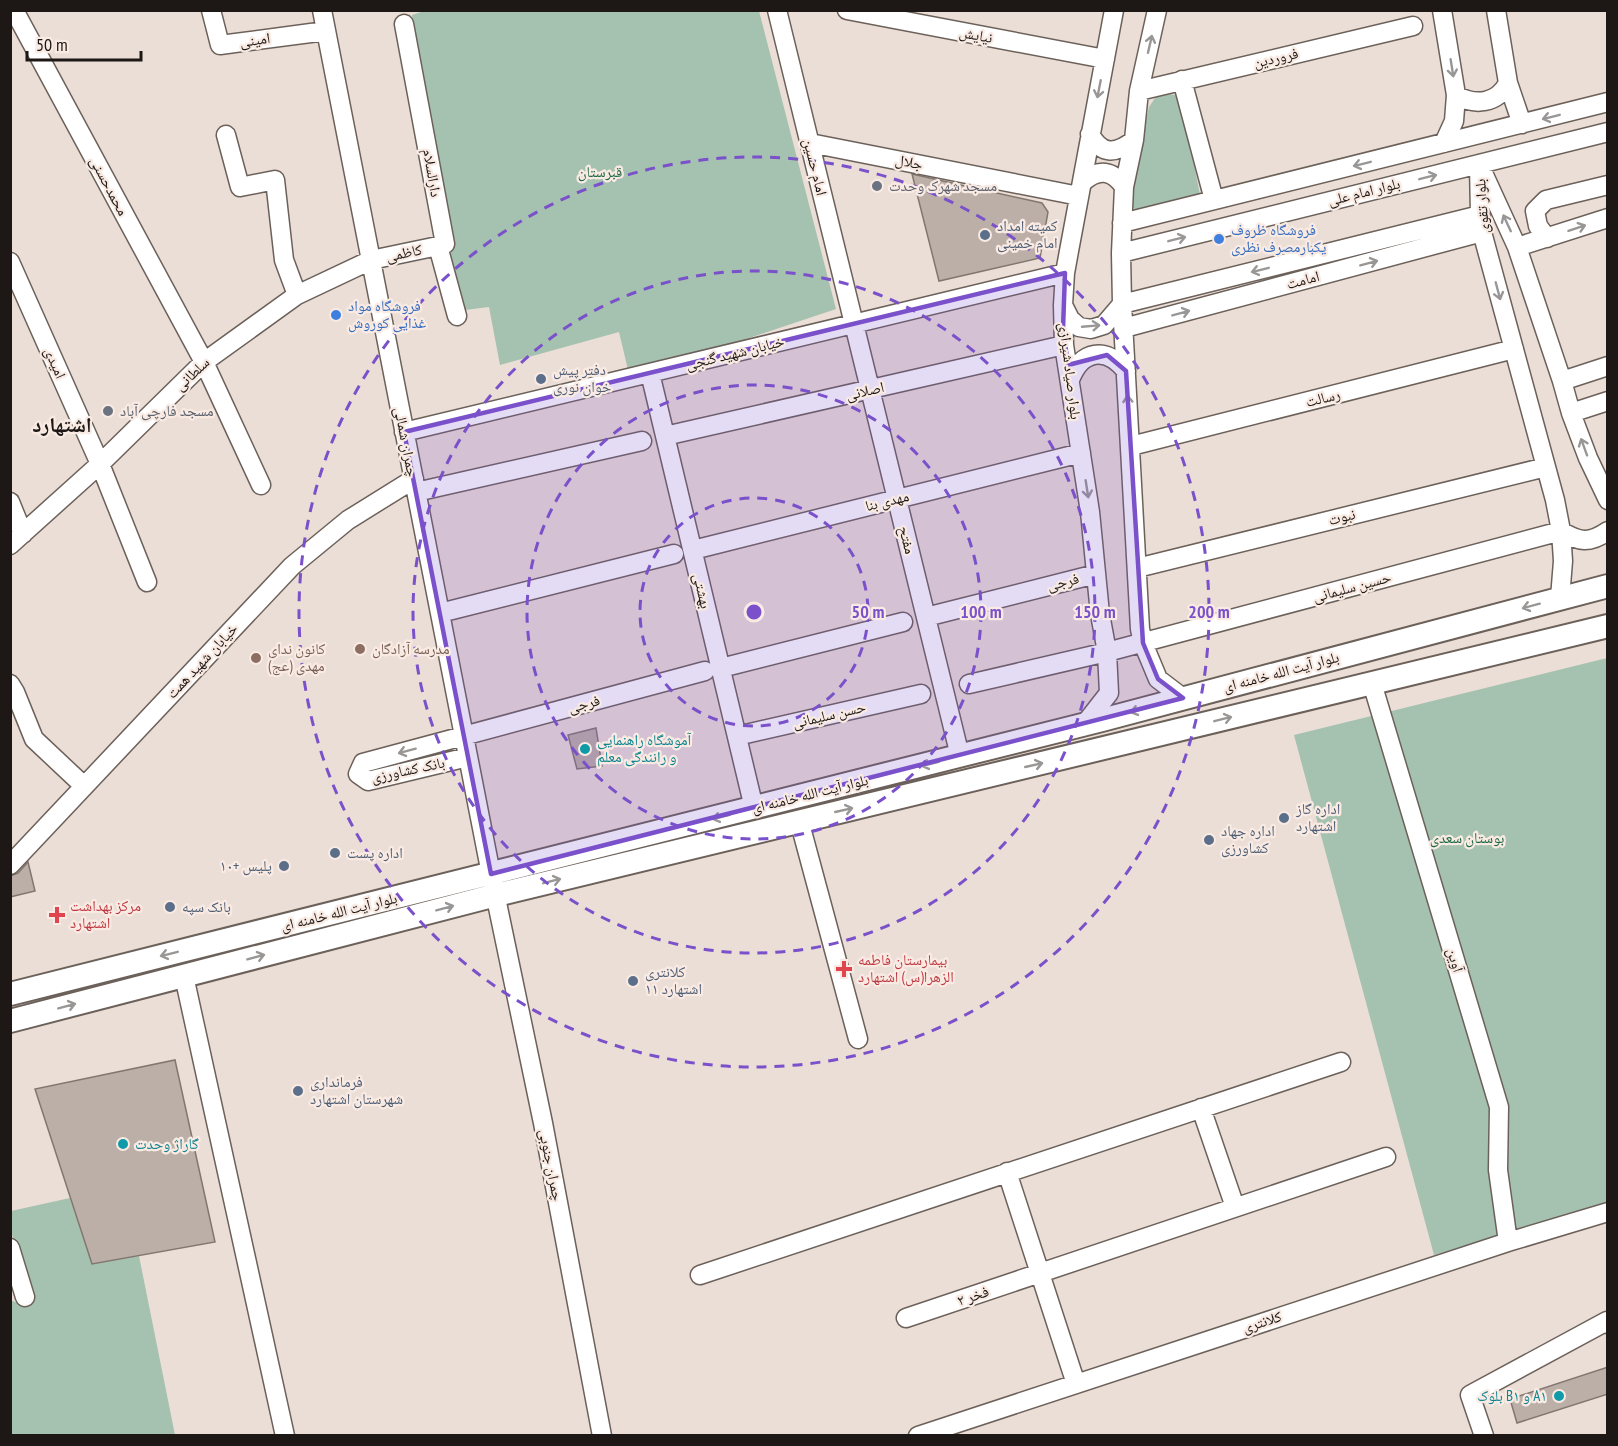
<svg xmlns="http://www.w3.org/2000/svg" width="1618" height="1446" viewBox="0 0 1618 1446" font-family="'PT Sans Narrow','Noto Naskh Arabic',sans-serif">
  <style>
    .green { fill: #a5c1b0 }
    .building { fill: #bcafa7; stroke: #82776f; stroke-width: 1.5 }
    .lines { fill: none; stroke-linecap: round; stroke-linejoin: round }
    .minor-casing { stroke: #6c615a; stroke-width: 21 }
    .major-casing { stroke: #6c615a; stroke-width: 26 }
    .minor { stroke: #fff; stroke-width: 18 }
    .major { stroke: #fff; stroke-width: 22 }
    .oneway { stroke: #999796 }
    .marked { fill: #7a51ca; fill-opacity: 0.2; stroke: #7a51ca; stroke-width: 4.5; stroke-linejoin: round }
    .ring { fill: none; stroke: #7a51ca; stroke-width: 3; stroke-dasharray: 10 8 }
    .worship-dot { fill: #6b7280; stroke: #f9ebe3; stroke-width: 2 }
    .service-dot { fill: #5c6f8a; stroke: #f9ebe3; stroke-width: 2 }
    .shop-dot { fill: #3f7fe0; stroke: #f9ebe3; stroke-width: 2 }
    .education-dot { fill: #8d6e63; stroke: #f9ebe3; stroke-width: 2 }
    .culture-dot { fill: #0f9aa8; stroke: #f9ebe3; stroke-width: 2 }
    .health-dot { fill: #e0444e; stroke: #f9ebe3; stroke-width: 2 }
    .labels { text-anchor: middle; stroke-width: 4.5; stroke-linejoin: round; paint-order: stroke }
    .street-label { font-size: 15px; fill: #1d1815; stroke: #f9ebe3 }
    .park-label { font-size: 15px; fill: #1a6643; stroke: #f9ebe3 }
    .worship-label { font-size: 15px; fill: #5b616d; stroke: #f9ebe3; text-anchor: start }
    .service-label { font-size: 15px; fill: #4e5e75; stroke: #f9ebe3; text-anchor: start }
    .shop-label { font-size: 15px; fill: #366cbe; stroke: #f9ebe3; text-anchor: start }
    .education-label { font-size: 15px; fill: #785e54; stroke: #f9ebe3; text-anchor: start }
    .culture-label { font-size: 15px; fill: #0d838f; stroke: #f9ebe3; text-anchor: start }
    .health-label { font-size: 15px; fill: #be3a42; stroke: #f9ebe3; text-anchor: start }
    .district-label { font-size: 21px; font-weight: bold; fill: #1d1815; stroke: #f9ebe3 }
    .centre { fill: #7a51ca; stroke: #f9ebe3; stroke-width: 3 }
    .ring-label { font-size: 18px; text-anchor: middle; font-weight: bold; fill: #7a51ca; stroke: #f9ebe3; stroke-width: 4.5; stroke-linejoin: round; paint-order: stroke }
  </style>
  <rect width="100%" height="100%" fill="#ebded6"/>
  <path class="green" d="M427,10L759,11L836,309L630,378L619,332L500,365L489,307L465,310L449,253L412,15Z
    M1167,94L1177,95L1182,102L1200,195L1136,210L1127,202L1149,107L1155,98Z
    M1607,658V1204L1434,1255L1294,735Z
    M70,1198L92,1263L139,1256L175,1435H11L10,1300L29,1307L11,1230V1211Z"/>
  <path class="building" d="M912,174L1042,203L1048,212L1040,258L939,281Z
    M596,728L602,766L577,769L568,735Z
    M28,862L35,891L10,897V876L18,873Z
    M175,1060L215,1242L92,1264L35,1089Z
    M1608,1367V1394L1517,1423L1510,1399Z"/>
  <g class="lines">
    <defs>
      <path id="minor" d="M14,10L204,362L261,485
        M211,10L220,45L326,31
        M322,10L491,874L543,1123L602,1436
        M777,10L960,756
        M847,10L1105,59
        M1157,10L1139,91L1134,140L1124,187L1121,253L1122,304L1140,629L1143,643L1158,679L1183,698
        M1442,10L1456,95L1454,121L1444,143
        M1496,10L1508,83L1522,124
        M404,24L445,244L438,246L457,316
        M1182,80L1214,200
        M1139,91L1413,26
        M1456,95C1475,106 1497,104 1508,83
        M1090,134C1102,156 1116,154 1134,140
        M226,135L240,187L275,180L284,260L297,295
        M810,143L1079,196
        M1083,182C1098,168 1113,170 1124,187
        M1122,223L1608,102
        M1547,238L1538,226L1535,211L1546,200L1608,185
        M1517,247L1608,218
        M1121,253L1608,132
        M10,262L100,464L147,582
        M1063,305L1070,319L1079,327L1091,329L1104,325L1122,304L1480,215
        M1124,328L1482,232
        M650,373L754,808
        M1070,380C1081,350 1106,346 1126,371
        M1562,381L1608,366
        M1571,413L1608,401
        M404,432L1065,273
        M665,436L1064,345
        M1131,446L1514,349
        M416,492L642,441
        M10,502L23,534
        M10,545L100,464L204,362L297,295L371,260L438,246
        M693,550L1081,453
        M1137,568L1546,467
        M1560,598L1563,561L1561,531L1555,500L1482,232L1480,215L1479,164L1517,247L1562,381L1571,413L1588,458L1608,500
        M440,613L674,554
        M926,617L1096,574
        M721,668L903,622
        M1372,683L1499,1107L1498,1170L1508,1242
        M10,684L15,692L34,739L84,786
        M969,684L1107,652L1561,531C1579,542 1589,544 1608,531
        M1084,725L1109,693L1107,652L1100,614L1090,512L1064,345L1063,305L1065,273L1069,251L1114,10
        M737,736L921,694
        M468,757L368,781L358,774L363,763L705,671
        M799,820L858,1039
        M10,865L292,566L348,520L414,479
        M184,976L285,1436
        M1201,1108L1235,1207
        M1007,1172L1076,1384
        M10,1248L25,1297
        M700,1275L1341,1062
        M906,1318L1386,1157
        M918,1436L1508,1242L1608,1212
        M1484,1436L1470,1395L1607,1321L1608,1324"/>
      <path id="major" d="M10,994L1102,720L1608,586
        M10,1021L496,895L1608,626"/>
    </defs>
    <use href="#minor" class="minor-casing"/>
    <use href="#major" class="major-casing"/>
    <use href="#minor" class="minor"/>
    <use href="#major" class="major"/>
  </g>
  <defs><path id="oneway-shaft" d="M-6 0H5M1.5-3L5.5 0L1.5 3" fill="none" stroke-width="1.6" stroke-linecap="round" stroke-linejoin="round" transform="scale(1.5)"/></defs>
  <g class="oneway">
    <use href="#oneway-shaft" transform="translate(1150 44) rotate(-77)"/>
    <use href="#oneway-shaft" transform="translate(1452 68) rotate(81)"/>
    <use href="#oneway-shaft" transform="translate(1099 89) rotate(101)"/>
    <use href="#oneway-shaft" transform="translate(1551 117) rotate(166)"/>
    <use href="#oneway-shaft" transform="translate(1362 164) rotate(166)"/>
    <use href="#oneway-shaft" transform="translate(1428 177) rotate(-14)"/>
    <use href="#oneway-shaft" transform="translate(1507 223) rotate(-115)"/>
    <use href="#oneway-shaft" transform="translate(1577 228) rotate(-18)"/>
    <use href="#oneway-shaft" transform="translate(1177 239) rotate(-14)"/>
    <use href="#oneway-shaft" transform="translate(1369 263) rotate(-15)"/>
    <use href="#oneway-shaft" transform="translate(1260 270) rotate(166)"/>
    <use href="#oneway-shaft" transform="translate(1498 291) rotate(75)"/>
    <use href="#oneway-shaft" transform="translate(1181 313) rotate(-15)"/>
    <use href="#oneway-shaft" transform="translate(1091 326) rotate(-5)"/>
    <use href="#oneway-shaft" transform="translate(1128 404) rotate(-93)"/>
    <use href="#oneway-shaft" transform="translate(1584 447) rotate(-110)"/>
    <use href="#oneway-shaft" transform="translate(1087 489) rotate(81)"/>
    <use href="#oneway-shaft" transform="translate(1531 606) rotate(165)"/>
    <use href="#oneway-shaft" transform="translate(1139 710) rotate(164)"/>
    <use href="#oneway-shaft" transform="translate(1223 719) rotate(-14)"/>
    <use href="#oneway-shaft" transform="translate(407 751) rotate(165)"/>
    <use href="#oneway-shaft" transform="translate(930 764) rotate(166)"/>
    <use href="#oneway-shaft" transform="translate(1034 765) rotate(-13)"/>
    <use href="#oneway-shaft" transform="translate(844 810) rotate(-13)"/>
    <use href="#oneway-shaft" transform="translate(721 817) rotate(166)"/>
    <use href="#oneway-shaft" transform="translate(552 881) rotate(-14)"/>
    <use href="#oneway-shaft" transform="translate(445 908) rotate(-15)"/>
    <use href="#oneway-shaft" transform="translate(169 954) rotate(166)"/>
    <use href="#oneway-shaft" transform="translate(256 957) rotate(-15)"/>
    <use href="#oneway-shaft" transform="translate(67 1006) rotate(-15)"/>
  </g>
  <path class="marked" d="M1065,273L1063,329L1068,365L1107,355L1126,371L1143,643L1158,679L1183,698L491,874L404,432Z"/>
  <g class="ring">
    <circle cx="754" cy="612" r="114"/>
    <circle cx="754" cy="612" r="227"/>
    <circle cx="754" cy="612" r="341"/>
    <circle cx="754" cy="612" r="455"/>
  </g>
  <g class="worship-dot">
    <circle cx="877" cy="186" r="6"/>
    <circle cx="108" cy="411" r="6"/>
  </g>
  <g class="service-dot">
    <circle cx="985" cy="235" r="6"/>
    <circle cx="541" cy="379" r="6"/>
    <circle cx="1284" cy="818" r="6"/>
    <circle cx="1209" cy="840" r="6"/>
    <circle cx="335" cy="853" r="6"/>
    <circle cx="284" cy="866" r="6"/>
    <circle cx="170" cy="907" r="6"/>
    <circle cx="633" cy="981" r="6"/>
    <circle cx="298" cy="1091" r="6"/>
  </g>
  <g class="shop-dot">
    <circle cx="1219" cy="239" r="6"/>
    <circle cx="336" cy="315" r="6"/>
  </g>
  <g class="education-dot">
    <circle cx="360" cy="649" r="6"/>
    <circle cx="256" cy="658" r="6"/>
  </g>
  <g class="culture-dot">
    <circle cx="585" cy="749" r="6"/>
    <circle cx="123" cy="1144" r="6"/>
    <circle cx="1559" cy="1396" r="6"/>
  </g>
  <g class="health-dot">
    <path d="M54 906h6v6h6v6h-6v6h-6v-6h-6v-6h6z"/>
    <path d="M841 960h6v6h6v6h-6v6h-6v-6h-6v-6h6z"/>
  </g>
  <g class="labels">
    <g class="street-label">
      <text transform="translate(976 35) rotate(11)" y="5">نیایش</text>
      <text transform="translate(255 40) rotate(-8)" y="5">امینی</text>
      <text transform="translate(1276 58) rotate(-13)" y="5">فروردین</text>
      <text transform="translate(909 162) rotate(11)" y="5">جلال</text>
      <text transform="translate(815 167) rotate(76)" y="5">امام حسین</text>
      <text transform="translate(432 173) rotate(80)" y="5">دارالسلام</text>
      <text transform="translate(109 186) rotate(62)" y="5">محمدحسنی</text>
      <text transform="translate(1364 192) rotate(-14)" y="5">بلوار امام علی</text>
      <text transform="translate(1482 206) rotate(-94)" y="5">بلوار تقوی</text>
      <text transform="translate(404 253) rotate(-12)" y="5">کاظمی</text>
      <text transform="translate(1303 280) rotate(-15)" y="5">امامت</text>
      <text transform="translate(735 353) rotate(-14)" y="5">خیابان شهید گنجی</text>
      <text transform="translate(55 363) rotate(66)" y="5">امیدی</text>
      <text transform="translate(1070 371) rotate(83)" y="5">بلوار صیاد شیرازی</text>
      <text transform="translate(192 374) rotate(-43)" y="5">سلطانی</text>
      <text transform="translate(865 391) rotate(-13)" y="5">اصلانی</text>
      <text transform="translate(1323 398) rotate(-14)" y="5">رسالت</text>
      <text transform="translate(406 442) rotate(79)" y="5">چمران شمالی</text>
      <text transform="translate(887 501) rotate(-14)" y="5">مهدی بنا</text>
      <text transform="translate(1342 517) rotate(-14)" y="5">نبوت</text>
      <text transform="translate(907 540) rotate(76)" y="5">مفتح</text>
      <text transform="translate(1063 582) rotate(-14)" y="5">فرجی</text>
      <text transform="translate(1352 587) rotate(-15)" y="5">حسین سلیمانی</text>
      <text transform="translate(702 591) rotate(77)" y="5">بهشتی</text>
      <text transform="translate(202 661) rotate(-47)" y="5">خیابان شهید همت</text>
      <text transform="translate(1281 672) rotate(-15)" y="5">بلوار آیت الله خامنه ای</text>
      <text transform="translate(584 704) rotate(-15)" y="5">فرجی</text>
      <text transform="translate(829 715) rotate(-13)" y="5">حسن سلیمانی</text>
      <text transform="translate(408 770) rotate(-12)" y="5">بانک کشاورزی</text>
      <text transform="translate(810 794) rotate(-14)" y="5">بلوار آیت الله خامنه ای</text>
      <text transform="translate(339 912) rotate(-14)" y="5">بلوار آیت الله خامنه ای</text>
      <text transform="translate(1455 960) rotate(73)" y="5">آوین</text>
      <text transform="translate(551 1165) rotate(79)" y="5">چمران جنوبی</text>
      <text transform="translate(973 1296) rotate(-19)" y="5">فخر ۲</text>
      <text transform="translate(1262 1322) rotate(-18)" y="5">کلانتری</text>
    </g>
    <g class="park-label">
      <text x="600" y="177">قبرستان</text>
      <text x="1467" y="843">بوستان سعدی</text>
    </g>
    <g class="worship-label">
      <text x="889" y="191">مسجد شهرک وحدت</text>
      <text x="120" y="416">مسجد فارچی آباد</text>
    </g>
    <g class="service-label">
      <text x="997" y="231">کمیته امداد<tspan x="997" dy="17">امام خمینی</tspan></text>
      <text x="553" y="375">دفتر پیش<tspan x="553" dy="17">خوان نوری</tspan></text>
      <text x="1296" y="814">اداره گاز<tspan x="1296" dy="17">اشتهارد</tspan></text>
      <text x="1221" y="836">اداره جهاد<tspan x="1221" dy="17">کشاورزی</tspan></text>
      <text x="347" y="858">اداره پست</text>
      <text x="272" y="871" text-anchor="end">پلیس +۱۰</text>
      <text x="182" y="912">بانک سپه</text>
      <text x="645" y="977">کلانتری<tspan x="645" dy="17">۱۱ اشتهارد</tspan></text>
      <text x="310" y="1087">فرمانداری<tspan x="310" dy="17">شهرستان اشتهارد</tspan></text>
    </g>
    <g class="shop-label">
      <text x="1231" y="235">فروشگاه ظروف<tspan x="1231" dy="17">یکبارمصرف نظری</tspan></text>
      <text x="348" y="311">فروشگاه مواد<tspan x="348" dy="17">غذایی کوروش</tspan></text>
    </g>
    <g class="education-label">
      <text x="268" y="654">کانون ندای<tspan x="268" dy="17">مهدی (عج)</tspan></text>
      <text x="372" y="654">مدرسه آزادگان</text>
    </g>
    <g class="culture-label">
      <text x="597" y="745">آموشگاه راهنمایی<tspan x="597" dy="17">و رانندگی معلم</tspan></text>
      <text x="135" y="1149">گاراژ وحدت</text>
      <text x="1547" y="1401" text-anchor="end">بلوک B۱ و A۱</text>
    </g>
    <g class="health-label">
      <text x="70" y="911">مرکز بهداشت<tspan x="70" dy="17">اشتهارد</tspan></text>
      <text x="858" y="965">بیمارستان فاطمه<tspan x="858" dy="17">الزهرا(س) اشتهارد</tspan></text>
    </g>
    <g class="district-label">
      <text x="62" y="432">اشتهارد</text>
    </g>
  </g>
  <circle cx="754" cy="612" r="9" class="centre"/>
  <g class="ring-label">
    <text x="868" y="618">50 m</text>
    <text x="981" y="618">100 m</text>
    <text x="1095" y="618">150 m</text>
    <text x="1209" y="618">200 m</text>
  </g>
  <rect width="1618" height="1446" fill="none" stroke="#1d1815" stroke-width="24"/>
  <path d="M27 51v9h114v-9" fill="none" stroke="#1d1815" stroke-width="3"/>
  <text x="36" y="51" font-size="18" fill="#1d1815" stroke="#f9ebe3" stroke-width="4.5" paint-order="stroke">50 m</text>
</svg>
